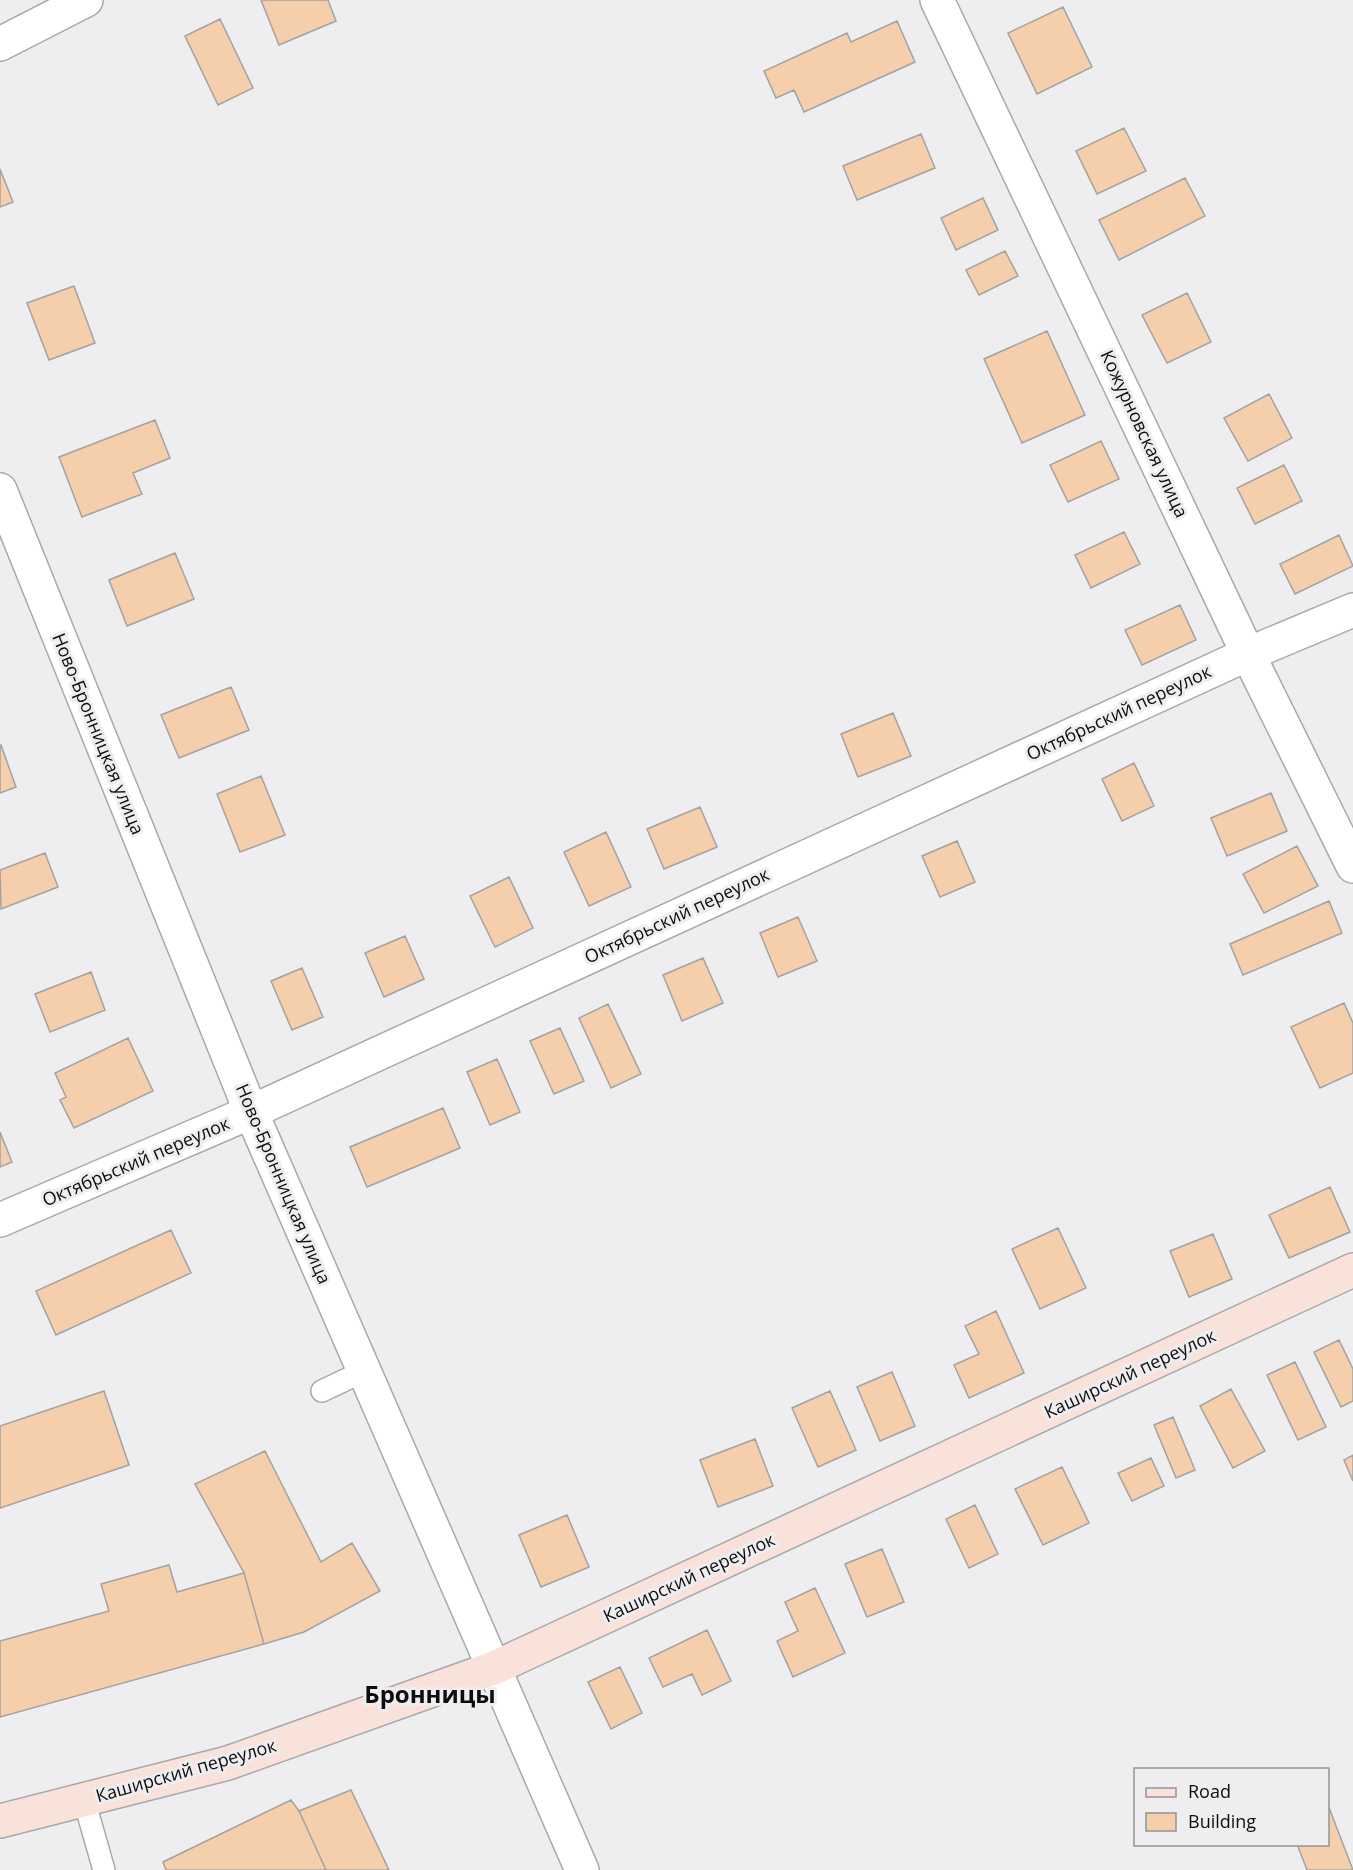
<svg xmlns="http://www.w3.org/2000/svg" width="1353" height="1870" viewBox="0 0 1353 1870" font-family="'Open Sans',sans-serif">
  <style>
    .building { fill: #f5cfac; stroke: #a3a2a0; stroke-width: 1.5 }
    .lines { fill: none; stroke-linecap: round; stroke-linejoin: round }
    .service-casing { stroke: #a9a9ab; stroke-width: 24 }
    .minor-casing { stroke: #a9a9ab; stroke-width: 36 }
    .tertiary-casing { stroke: #a9a9ab; stroke-width: 36 }
    .secondary-casing { stroke: #a9a9ab; stroke-width: 36 }
    .service { stroke: #fff; stroke-width: 21 }
    .minor { stroke: #fff; stroke-width: 33 }
    .tertiary { stroke: #fff; stroke-width: 33 }
    .secondary { stroke: #f8e2d9; stroke-width: 33 }
    .labels { text-anchor: middle; stroke-width: 6; stroke-linejoin: round; paint-order: stroke }
    .street-label { font-size: 18px; fill: #0d0d0e; stroke: #eeeef0 }
    .district-label { font-size: 24px; font-weight: bold; fill: #0d0d0e; stroke: #eeeef0 }
  </style>
  <rect width="100%" height="100%" fill="#eeeef0"/>
  <path class="building" d="M261,0H328L336,21L279,45Z
    M1063,7L1092,67L1037,94L1008,33Z
    M220,19L253,88L218,105L185,36Z
    M897,21L915,62L804,112L794,90L776,98L764,71L847,33L851,42Z
    M1124,128L1146,171L1097,194L1076,151Z
    M921,134L935,168L857,200L843,166Z
    M0,169L13,202L0,207Z
    M1185,178L1205,216L1119,260L1099,220Z
    M983,198L998,230L956,250L941,218Z
    M1005,251L1018,276L979,295L966,270Z
    M74,286L95,343L49,360L27,303Z
    M1187,293L1211,342L1167,363L1142,315Z
    M1047,331L1085,415L1022,443L984,359Z
    M1269,394L1292,438L1248,461L1224,418Z
    M155,420L170,458L133,473L142,494L82,517L59,457Z
    M1101,441L1119,479L1068,502L1050,465Z
    M1284,465L1302,501L1255,524L1237,488Z
    M1124,532L1140,564L1091,588L1075,555Z
    M1339,535L1353,566L1295,594L1280,564Z
    M175,553L194,599L127,626L109,580Z
    M1180,605L1196,640L1142,665L1125,630Z
    M231,687L249,730L179,758L161,715Z
    M893,713L911,756L858,777L841,734Z
    M1,745L16,787L0,793V746Z
    M1134,763L1154,806L1122,821L1102,779Z
    M261,776L285,835L240,852L217,794Z
    M1271,793L1287,831L1227,856L1211,818Z
    M700,807L717,847L664,869L647,829Z
    M606,832L631,887L589,906L564,852Z
    M957,841L975,882L940,897L922,856Z
    M1297,846L1318,886L1264,913L1243,874Z
    M45,853L58,887L1,909L0,870Z
    M509,877L533,928L495,947L470,896Z
    M1329,901L1342,933L1243,975L1230,944Z
    M798,917L817,961L778,977L760,933Z
    M405,936L424,979L384,997L365,953Z
    M703,958L723,1003L682,1021L663,975Z
    M302,968L323,1017L292,1030L271,981Z
    M91,972L105,1010L50,1032L35,994Z
    M1344,1003L1353,1023V1073L1320,1088L1291,1027Z
    M608,1004L641,1074L611,1088L579,1018Z
    M560,1028L584,1081L554,1094L530,1041Z
    M128,1038L153,1091L74,1128L60,1100L66,1097L55,1073Z
    M497,1059L520,1112L490,1125L467,1072Z
    M443,1108L460,1148L367,1187L350,1147Z
    M0,1132L12,1162L0,1167Z
    M1330,1187L1350,1232L1289,1258L1269,1215Z
    M1058,1228L1086,1288L1040,1309L1012,1249Z
    M171,1230L191,1273L56,1335L36,1291Z
    M1213,1234L1232,1279L1189,1297L1170,1251Z
    M996,1311L1024,1373L969,1398L954,1365L979,1354L965,1326Z
    M1339,1340L1353,1369V1401L1341,1407L1314,1352Z
    M1295,1362L1326,1427L1298,1440L1267,1375Z
    M892,1372L915,1426L880,1441L857,1387Z
    M1231,1389L1265,1451L1233,1468L1200,1406Z
    M104,1391L129,1465L0,1508V1426Z
    M830,1391L856,1450L818,1467L792,1408Z
    M1173,1417L1195,1470L1176,1478L1154,1425Z
    M755,1439L773,1486L718,1507L700,1460Z
    M265,1451L321,1562L352,1543L380,1591L304,1632L264,1644L244,1573L195,1484Z
    M1353,1455V1481L1344,1460Z
    M1151,1458L1164,1486L1132,1501L1118,1473Z
    M1062,1467L1089,1523L1043,1545L1015,1489Z
    M975,1505L998,1554L969,1568L946,1519Z
    M567,1515L589,1567L541,1587L519,1535Z
    M882,1549L904,1602L867,1617L845,1564Z
    M169,1565L177,1592L244,1573L264,1644L0,1717V1641L109,1611L101,1584Z
    M815,1588L845,1653L793,1677L777,1641L798,1631L785,1602Z
    M707,1630L731,1681L702,1695L692,1674L663,1687L649,1658Z
    M620,1667L642,1713L611,1729L588,1682Z
    M351,1790L389,1870H326L299,1811Z
    M291,1800L299,1811L326,1870H166L163,1862Z
    M1328,1805L1353,1870H1307L1297,1844H1328Z"/>
  <g class="lines">
    <defs>
      <path id="service" d="M322,1391L364,1371
        M84,1800L104,1870"/>
      <path id="minor" d="M937,0L1248,654L1353,866
        M0,1220L251,1112L1248,654L1353,610"/>
      <path id="tertiary" d="M0,44L86,0
        M0,490L251,1112L582,1870"/>
      <path id="secondary" d="M0,1821L228,1763L494,1668L1353,1270"/>
    </defs>
    <use href="#service" class="service-casing"/>
    <use href="#minor" class="minor-casing"/>
    <use href="#tertiary" class="tertiary-casing"/>
    <use href="#secondary" class="secondary-casing"/>
    <use href="#service" class="service"/>
    <use href="#minor" class="minor"/>
    <use href="#tertiary" class="tertiary"/>
    <use href="#secondary" class="secondary"/>
  </g>
  <g class="labels">
    <g class="street-label">
      <text transform="translate(1144 434) rotate(65)" y="6">Кожурновская улица</text>
      <text transform="translate(1119 713) rotate(-25)" y="6">Октябрьский переулок</text>
      <text transform="translate(98 734) rotate(68)" y="6">Ново-Бронницкая улица</text>
      <text transform="translate(677 916) rotate(-25)" y="6">Октябрьский переулок</text>
      <text transform="translate(136 1162) rotate(-23)" y="6">Октябрьский переулок</text>
      <text transform="translate(283 1184) rotate(67)" y="6">Ново-Бронницкая улица</text>
      <text transform="translate(1130 1374) rotate(-25)" y="6">Каширский переулок</text>
      <text transform="translate(689 1578) rotate(-25)" y="6">Каширский переулок</text>
      <text transform="translate(186 1771) rotate(-16)" y="6">Каширский переулок</text>
    </g>
    <g class="district-label">
      <text x="430" y="1703">Бронницы</text>
    </g>
  </g>
  <rect x="1134" y="1768" width="195" height="78" fill="#eeeef0" stroke="#949496" stroke-width="1.5"/>
  <rect x="1146" y="1788" width="30" height="9" fill="#f8e2d9" stroke="#949496" stroke-width="1.5"/>
  <text x="1188" y="1798" font-size="18" fill="#0d0d0e">Road</text>
  <rect x="1146" y="1813" width="30" height="18" fill="#f5cfac" stroke="#949496" stroke-width="1.5"/>
  <text x="1188" y="1828" font-size="18" fill="#0d0d0e">Building</text>
</svg>
